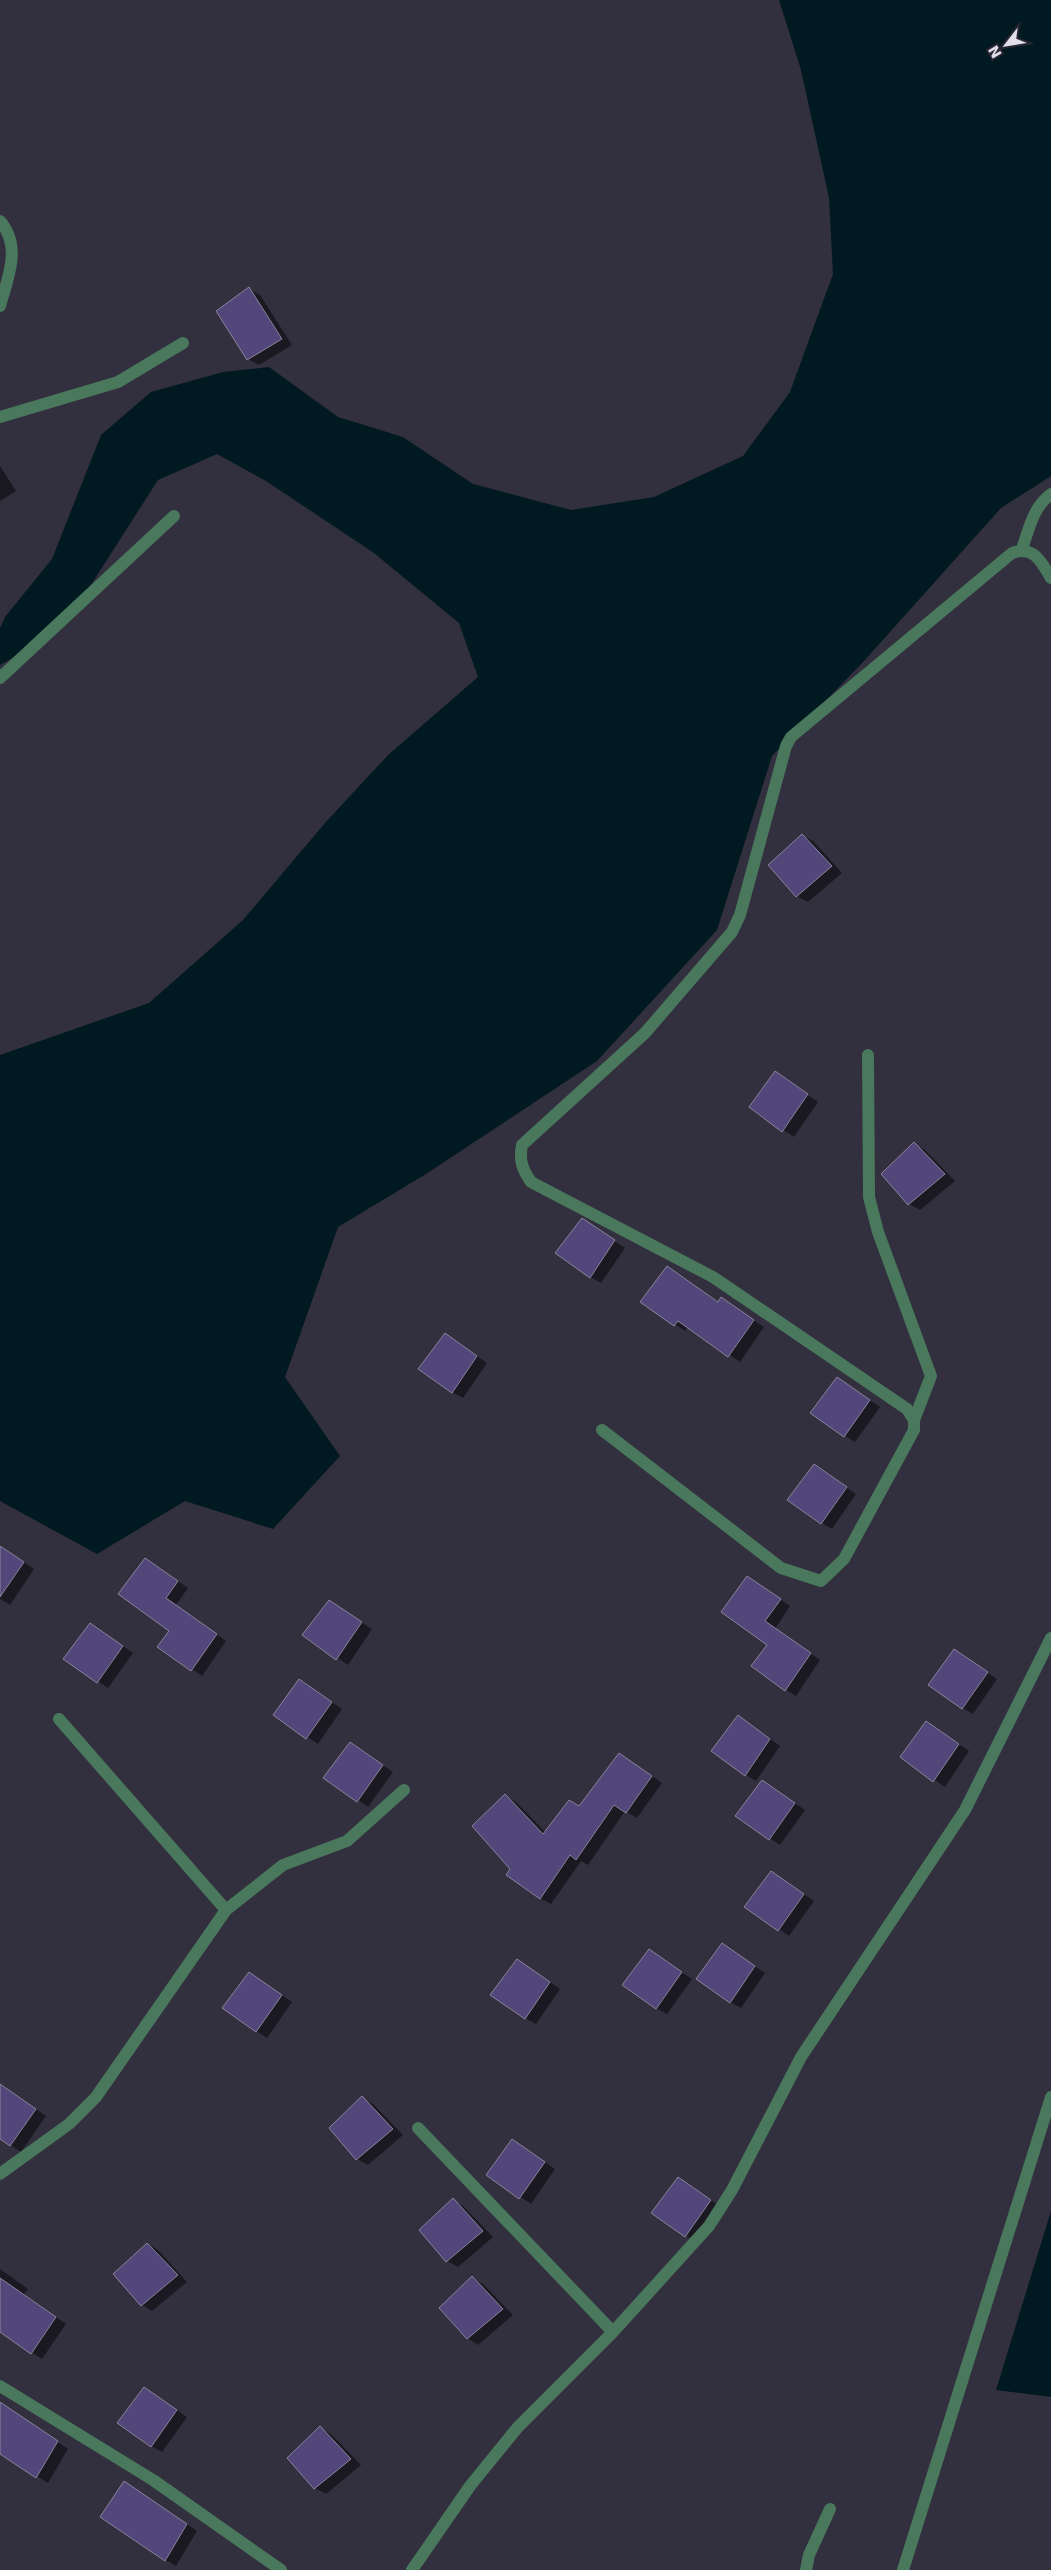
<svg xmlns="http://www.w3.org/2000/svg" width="1051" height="2570" viewBox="0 0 1051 2570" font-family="'DejaVu Sans',sans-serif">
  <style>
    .water { fill: #011a21 }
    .shadow { fill: #0007 }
    .building { fill: #52467b; stroke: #888599 }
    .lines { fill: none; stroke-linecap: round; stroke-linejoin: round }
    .minor { stroke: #4a785c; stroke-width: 12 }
  </style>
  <rect width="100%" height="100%" fill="#322f3f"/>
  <path class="water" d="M779,0H1051V476L1001,508L864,661L772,756L717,930L597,1061L426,1174L338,1227L285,1377L340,1456L273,1529L185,1501L97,1554L0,1501V1055L149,1003L243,920L325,823L388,755L478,677L459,623L374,553L266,481L217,454L158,480L87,591L23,652L0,665V628L5,617L52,559L101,435L151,392L223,372L269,367L338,417L403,437L473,484L571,510L654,497L743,456L790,392L833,274L829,198L801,70Z
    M1051,2211V2397L996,2390Z"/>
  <path class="shadow" d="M249,289L260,295L292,345L259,365L248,359Z
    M0,466L16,491L0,501Z
    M802,835L813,841L842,873L808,902L797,896Z
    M786,1079L818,1102L794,1137L750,1107Z
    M914,1144L925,1150L955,1181L920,1210L909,1204L882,1174Z
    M593,1226L625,1248L601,1283L590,1277Z
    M678,1274L719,1302L722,1299L764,1327L740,1362L688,1327L685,1331L642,1302Z
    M456,1341L487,1363L463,1398L452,1392Z
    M837,1378L880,1407L855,1442L845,1436Z
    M814,1465L856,1494L832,1529L822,1523Z
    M0,1546L34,1569L10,1605L0,1599Z
    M156,1566L188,1588L176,1605L226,1641L202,1676L159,1646L171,1631Z
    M748,1577L790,1606L775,1629L820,1660L796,1696L785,1689Z
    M330,1601L372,1629L348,1665L304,1635Z
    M91,1624L133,1653L108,1688L65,1658Z
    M955,1650L997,1679L973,1714L963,1708Z
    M300,1680L342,1709L318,1744L274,1715Z
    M749,1723L780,1746L756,1781L746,1775Z
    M937,1729L969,1751L945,1787L901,1757Z
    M351,1743L393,1772L368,1807L325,1777Z
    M630,1761L662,1783L637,1818L625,1811L588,1865L581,1861L551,1904L540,1898L512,1869L505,1796L516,1802L546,1833L580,1807Z
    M773,1788L805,1810L780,1845L737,1816Z
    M782,1879L814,1901L789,1936L746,1906Z
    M723,1945L765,1973L741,2008L730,2002Z
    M649,1950L692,1979L667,2014L656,2008Z
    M528,1967L560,1989L536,2024L525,2018Z
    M260,1980L292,2002L267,2038L256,2031Z
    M0,2092L14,2094L46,2116L21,2152L0,2138Z
    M363,2098L373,2104L403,2135L368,2165L357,2159Z
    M513,2141L555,2169L531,2204L487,2174Z
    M689,2185L721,2207L697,2243L653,2213Z
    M453,2200L463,2206L493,2237L458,2267L447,2261Z
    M147,2244L158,2250L187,2282L152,2311L142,2305Z
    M0,2269L28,2289L24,2294L66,2324L42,2359L0,2331Z
    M473,2278L483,2284L513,2315L478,2345L467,2338Z
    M144,2388L187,2417L162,2452L151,2446Z
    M0,2403L68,2449L48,2483L0,2452Z
    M320,2428L331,2434L361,2465L326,2494L315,2488L289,2458Z
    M135,2489L197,2531L176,2566L166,2560Z"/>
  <path class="building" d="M249,287L282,339L247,360L216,311Z
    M802,834L832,866L796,897L768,865Z
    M775,1071L808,1094L782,1132L749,1107Z
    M914,1142L945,1174L908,1205L881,1174Z
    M582,1218L615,1240L590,1278L555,1253Z
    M667,1266L718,1302L721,1297L754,1320L728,1357L678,1321L674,1326L640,1302Z
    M445,1333L477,1356L452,1393L418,1369Z
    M837,1377L870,1400L844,1437L810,1413Z
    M814,1464L847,1487L821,1524L787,1500Z
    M0,1546L24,1562L0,1597Z
    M145,1558L178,1581L166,1598L217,1634L191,1671L157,1647L169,1631L118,1594Z
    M747,1576L781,1599L765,1621L811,1653L785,1691L751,1666L767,1645L721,1612Z
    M329,1600L362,1622L336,1660L302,1635Z
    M90,1623L123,1646L97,1683L63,1659Z
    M954,1649L988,1672L962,1709L928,1685Z
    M299,1679L332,1702L306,1739L273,1715Z
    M738,1715L770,1739L745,1776L711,1751Z
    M926,1721L959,1744L933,1782L900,1757Z
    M350,1742L383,1765L357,1802L323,1778Z
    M619,1753L652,1776L626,1813L614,1805L576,1860L570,1855L540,1899L506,1875L510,1869L472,1826L505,1794L543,1834L569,1800L579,1806Z
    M762,1780L795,1803L769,1840L735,1816Z
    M771,1871L804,1894L778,1931L744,1907Z
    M722,1943L755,1966L730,2003L696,1979Z
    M649,1949L682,1972L656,2009L622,1985Z
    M517,1959L550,1982L525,2019L490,1995Z
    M249,1972L282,1995L256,2032L222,2008Z
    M0,2084L36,2109L10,2146L0,2139Z
    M362,2096L393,2129L356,2160L329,2128Z
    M512,2139L545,2162L519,2199L486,2175Z
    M678,2177L711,2200L685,2237L651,2213Z
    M453,2198L483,2231L446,2262L419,2230Z
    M147,2243L178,2275L141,2306L113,2274Z
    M472,2276L503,2309L467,2339L439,2308Z
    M0,2278L56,2317L31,2354L0,2332Z
    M144,2387L177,2410L151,2447L117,2423Z
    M0,2402L58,2441L36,2478L0,2454Z
    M320,2426L351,2459L314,2489L287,2458Z
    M124,2481L187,2524L165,2561L100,2517Z"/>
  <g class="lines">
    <path class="minor" d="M0,221C22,247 8,277 0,306
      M0,417L118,382L183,343
      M1022,549C1029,529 1033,507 1051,494
      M0,678L174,516
      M868,1055L869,1197L878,1232L931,1376L914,1420
      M602,1430L781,1568L821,1581L844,1559L914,1430V1420L907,1409L713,1277L531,1182C522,1169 519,1160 522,1145L645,1033L732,932L740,915L786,746L791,737L1012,553C1033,545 1041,561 1051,578
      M59,1719L226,1910
      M418,2128L613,2332
      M0,2174L69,2124L96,2097L226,1910L283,1865L347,1841L404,1790
      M0,2386L153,2480L281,2570
      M412,2570L470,2486L518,2427L613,2332L709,2226L732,2190L801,2057L965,1810L1051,1638
      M806,2570L809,2555L830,2509
      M903,2570L1051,2097"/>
  </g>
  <g transform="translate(1006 45) rotate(239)" stroke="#282535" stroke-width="4" paint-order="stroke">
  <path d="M0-4L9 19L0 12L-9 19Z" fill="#e1dfea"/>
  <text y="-8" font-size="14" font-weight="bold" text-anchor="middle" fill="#e1dfea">N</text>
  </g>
</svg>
